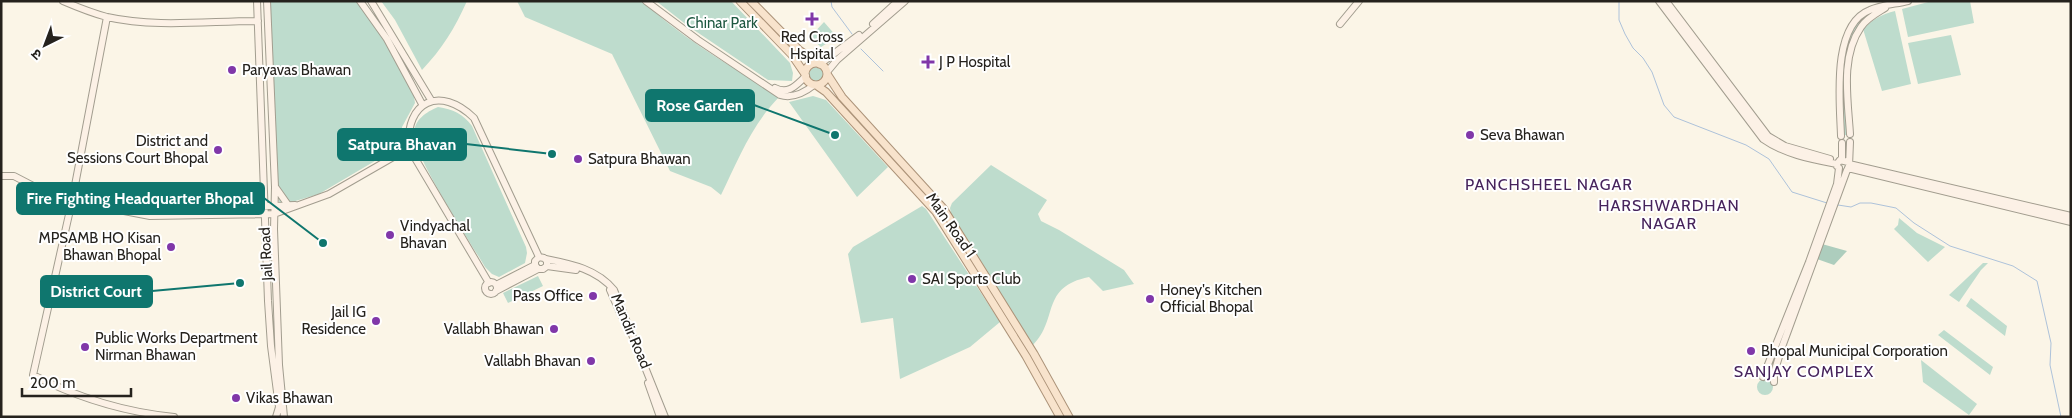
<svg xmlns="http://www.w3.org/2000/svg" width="2072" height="418" viewBox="0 0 2072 418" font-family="Cabin,'Noto Sans Devanagari',sans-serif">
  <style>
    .green { fill: #bedccd }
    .forest { fill: #adcdbd }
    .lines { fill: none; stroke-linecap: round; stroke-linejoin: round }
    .stream { stroke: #adc2da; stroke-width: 1 }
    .secondary-casing { stroke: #a29d8f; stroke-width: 8 }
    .primary-casing { stroke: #ac9379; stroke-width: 9 }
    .secondary { stroke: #fcf1e6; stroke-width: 6 }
    .primary { stroke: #f8e3cc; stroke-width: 7 }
    .poi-dot { fill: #8037a9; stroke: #fff; stroke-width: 2 }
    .labels { text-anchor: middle; stroke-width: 4; stroke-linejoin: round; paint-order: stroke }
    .park-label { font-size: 15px; fill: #1d5740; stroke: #fff }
    .poi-label { font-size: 15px; fill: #25221d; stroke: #fff; text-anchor: start }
    .street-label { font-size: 15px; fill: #25221d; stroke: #fff }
    .neighbourhood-label { font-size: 16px; letter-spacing: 1px; fill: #47245c; stroke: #fff }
    .leader { fill: none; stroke: #0f766e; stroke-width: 2 }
    .callout-dot { fill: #0f766e; stroke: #fff; stroke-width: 2 }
    .callout { fill: #0f766e; stroke: #0f766e; stroke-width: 2 }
    .callout-label { font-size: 16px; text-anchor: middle; font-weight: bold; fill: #fff }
  </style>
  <rect width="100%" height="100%" fill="#fbf5e7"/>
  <path class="green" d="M270,1H358L381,32L413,90L415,103L402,127V145L319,194L292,202H279Z
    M381,1H467C455,28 442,49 422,70L395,20Z
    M517,1H643C681,38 735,69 780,96C752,124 738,160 721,195L711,187L670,171L612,54L525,17Z
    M656,1H731L790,63L793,73L792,81L768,80L688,26Z
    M1932,1H1970L1974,23L1908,37L1902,9Z
    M1871,11V15L1849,52L1848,135H1844C1842,102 1835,52 1856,24C1859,19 1866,15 1871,11Z
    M1895,11L1911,84L1882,91L1863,29C1873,19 1882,14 1895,11Z
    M824,22L837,37L821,47L810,37Z
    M1951,35L1961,75L1918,84L1908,43Z
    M808 74a8 8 0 1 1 16 0a8 8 0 1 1-16 0Z
    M813,96L826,100L888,167L857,197L789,102Z
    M438,107C453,109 463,114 472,126L526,247L527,253L525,263L499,277L492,274L485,267C471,243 413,155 414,134C414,120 426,112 438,107Z
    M991,165L1047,200L1038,214L1041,221L1059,230L1124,270L1134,284L1103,291L1089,277C1040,287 1059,319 1033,345L951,214L950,208L952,203Z
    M922,206L926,209L1000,322L970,347L900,379L893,318L861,323L848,254L853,247Z
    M1899,218L1917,233L1945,247L1928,262L1894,229L1898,225Z
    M1983,263H1988L1981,270L1959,302L1949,295Z
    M538,276L543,286L508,303L503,293Z
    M1971,298L2007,326L2005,336L1966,306Z
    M1944,330L1993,367L1990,375L1938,335Z
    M1921,360L1977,404L1969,415L1923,382Z
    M1757 387a8 8 0 1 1 16 0a8 8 0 1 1-16 0Z"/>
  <path class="forest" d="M1822,244L1847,251L1834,265L1817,259Z"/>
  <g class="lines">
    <path class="stream" d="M831,1L832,7L852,34
      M1619,1V20L1625,34L1633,48L1643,58L1652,72L1664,105L1674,117L1746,145L1769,159L1792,192L1827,203
      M861,49L883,71
      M1838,205L1851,207L1860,203H1871L1896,208L1914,223L1950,246L2013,266L2037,281L2051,343L2050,365L2061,417"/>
    <defs>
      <path id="secondary" d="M63,1C77,7 92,13 107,17C156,28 208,21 258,21
        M257,1L268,301L271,346L279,407L276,417
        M267,1L275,187L274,229L279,365L284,417
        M360,1L387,39L422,104
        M371,1L431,100
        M646,1L698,40L780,95C793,99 804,93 814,85
        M1659,1L1763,139C1784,154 1811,159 1837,164
        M1666,1L1768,136L1785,146L1830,159
        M107,17L72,201L33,375C76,397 125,412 174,417
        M873,24L898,1
        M1340,24L1359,1
        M820,64L859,35
        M827,72L837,60L905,1
        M775,88C789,95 796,85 806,76
        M1850,134C1848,100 1840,57 1861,27C1867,18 1877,13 1885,8
        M1841,136C1840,102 1831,25 1870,10C1881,5 1896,4 1908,1
        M1842,160V143
        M1849,164L2071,216
        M1837,166V164L1840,160L1848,162
        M1849,166L1850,142
        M1848,168L2071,222
        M1,176H14L39,189L72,201L150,216L274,214L329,194L409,148
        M276,188L288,205
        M138,213L153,208L188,209L295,205
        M546,259C571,264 597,269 614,290L665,417
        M547,266L576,270
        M485 288a6 6 0 1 1 12 0a6 6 0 1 1-12 0Z
        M489,283L409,148C405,101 440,85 474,118L539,257L544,258L547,261V266L543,269H538L535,265V261L539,257
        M496,285L535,265
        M610,290L621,315
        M496,291L538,269
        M1763,377L1809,262L1837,184L1839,168
        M1774,382V373L1782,347L1847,170
        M648,383L660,417"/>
      <path id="primary" d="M740,1L792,55L805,74
        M751,1L799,50L819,64
        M805 74a11 11 0 1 1 22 0a11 11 0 1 1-22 0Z
        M827,74L842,97L943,208L1034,354L1069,417
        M816,85L826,92L936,212L1026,356L1060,417"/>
    </defs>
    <use href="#secondary" class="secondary-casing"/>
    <use href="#primary" class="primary-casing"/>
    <use href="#secondary" class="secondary"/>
    <use href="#primary" class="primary"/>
  </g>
  <g class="poi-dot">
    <path d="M809.5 11.5h5v5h5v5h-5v5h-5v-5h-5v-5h5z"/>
    <path d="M925.5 54.5h5v5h5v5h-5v5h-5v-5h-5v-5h5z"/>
    <circle cx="232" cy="70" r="5"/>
    <circle cx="1470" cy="135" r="5"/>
    <circle cx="218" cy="150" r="5"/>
    <circle cx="578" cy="159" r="5"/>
    <circle cx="390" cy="235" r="5"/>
    <circle cx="171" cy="247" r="5"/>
    <circle cx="912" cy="279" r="5"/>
    <circle cx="593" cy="296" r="5"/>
    <circle cx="1150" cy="299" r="5"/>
    <circle cx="376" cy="321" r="5"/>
    <circle cx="554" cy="329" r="5"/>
    <circle cx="85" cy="347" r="5"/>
    <circle cx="1751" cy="351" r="5"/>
    <circle cx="591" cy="361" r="5"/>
    <circle cx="236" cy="398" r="5"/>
  </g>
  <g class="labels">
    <g class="park-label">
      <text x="722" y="28">Chinar Park</text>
    </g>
    <g class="poi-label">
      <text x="812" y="42" text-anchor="middle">Red Cross<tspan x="812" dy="17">Hspital</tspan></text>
      <text x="939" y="67">J P Hospital</text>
      <text x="242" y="75">Paryavas Bhawan</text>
      <text x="1480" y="140">Seva Bhawan</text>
      <text x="208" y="146" text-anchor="end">District and<tspan x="208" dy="17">Sessions Court Bhopal</tspan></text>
      <text x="588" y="164">Satpura Bhawan</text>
      <text x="400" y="231">Vindyachal<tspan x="400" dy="17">Bhavan</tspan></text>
      <text x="161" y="243" text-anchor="end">MPSAMB HO Kisan<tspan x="161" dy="17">Bhawan Bhopal</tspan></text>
      <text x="922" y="284">SAI Sports Club</text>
      <text x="1160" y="295">Honey's Kitchen<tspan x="1160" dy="17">Official Bhopal</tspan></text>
      <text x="583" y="301" text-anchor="end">Pass Office</text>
      <text x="366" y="317" text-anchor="end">Jail IG<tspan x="366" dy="17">Residence</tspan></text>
      <text x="544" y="334" text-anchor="end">Vallabh Bhawan</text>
      <text x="95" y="343">Public Works Department<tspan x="95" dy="17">Nirman Bhawan</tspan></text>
      <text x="1761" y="356">Bhopal Municipal Corporation</text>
      <text x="581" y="366" text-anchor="end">Vallabh Bhavan</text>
      <text x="246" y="403">Vikas Bhawan</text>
    </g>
    <g class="street-label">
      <text transform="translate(951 225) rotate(55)" y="5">Main Road 1</text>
      <text transform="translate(266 254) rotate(-93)" y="5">Jail Road</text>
      <text transform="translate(631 331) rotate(67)" y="5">Mandir Road</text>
    </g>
    <g class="neighbourhood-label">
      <text x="1549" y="190">PANCHSHEEL NAGAR</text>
      <text x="1669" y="211">HARSHWARDHAN<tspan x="1669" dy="18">NAGAR</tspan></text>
      <text x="1804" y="377">SANJAY COMPLEX</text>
    </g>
  </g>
  <path class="leader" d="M835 135L754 105M552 154L466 144M323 243L264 198M240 283L152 291"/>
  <g class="callout-dot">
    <circle cx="835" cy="135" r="5"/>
    <circle cx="552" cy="154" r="5"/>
    <circle cx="323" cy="243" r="5"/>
    <circle cx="240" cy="283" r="5"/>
  </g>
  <g class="callout">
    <rect x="646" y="90" width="108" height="31" rx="5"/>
    <rect x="338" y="129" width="128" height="31" rx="5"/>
    <rect x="17" y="183" width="247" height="31" rx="5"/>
    <rect x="41" y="276" width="111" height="31" rx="5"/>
  </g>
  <g class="callout-label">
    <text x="700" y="111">Rose Garden</text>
    <text x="402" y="150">Satpura Bhavan</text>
    <text x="140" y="204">Fire Fighting Headquarter Bhopal</text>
    <text x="96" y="297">District Court</text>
  </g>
  <rect width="2072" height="418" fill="none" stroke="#25221d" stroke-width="5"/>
  <g transform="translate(45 45) rotate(222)" stroke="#ffffff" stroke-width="4" paint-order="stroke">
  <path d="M0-4L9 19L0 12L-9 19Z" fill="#25221d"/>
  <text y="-8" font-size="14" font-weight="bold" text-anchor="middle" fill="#25221d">उ</text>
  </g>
  <path d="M22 388v8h109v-8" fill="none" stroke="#25221d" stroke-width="2.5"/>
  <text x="30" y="388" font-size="15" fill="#25221d" stroke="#ffffff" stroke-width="4" paint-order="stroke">200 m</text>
</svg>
